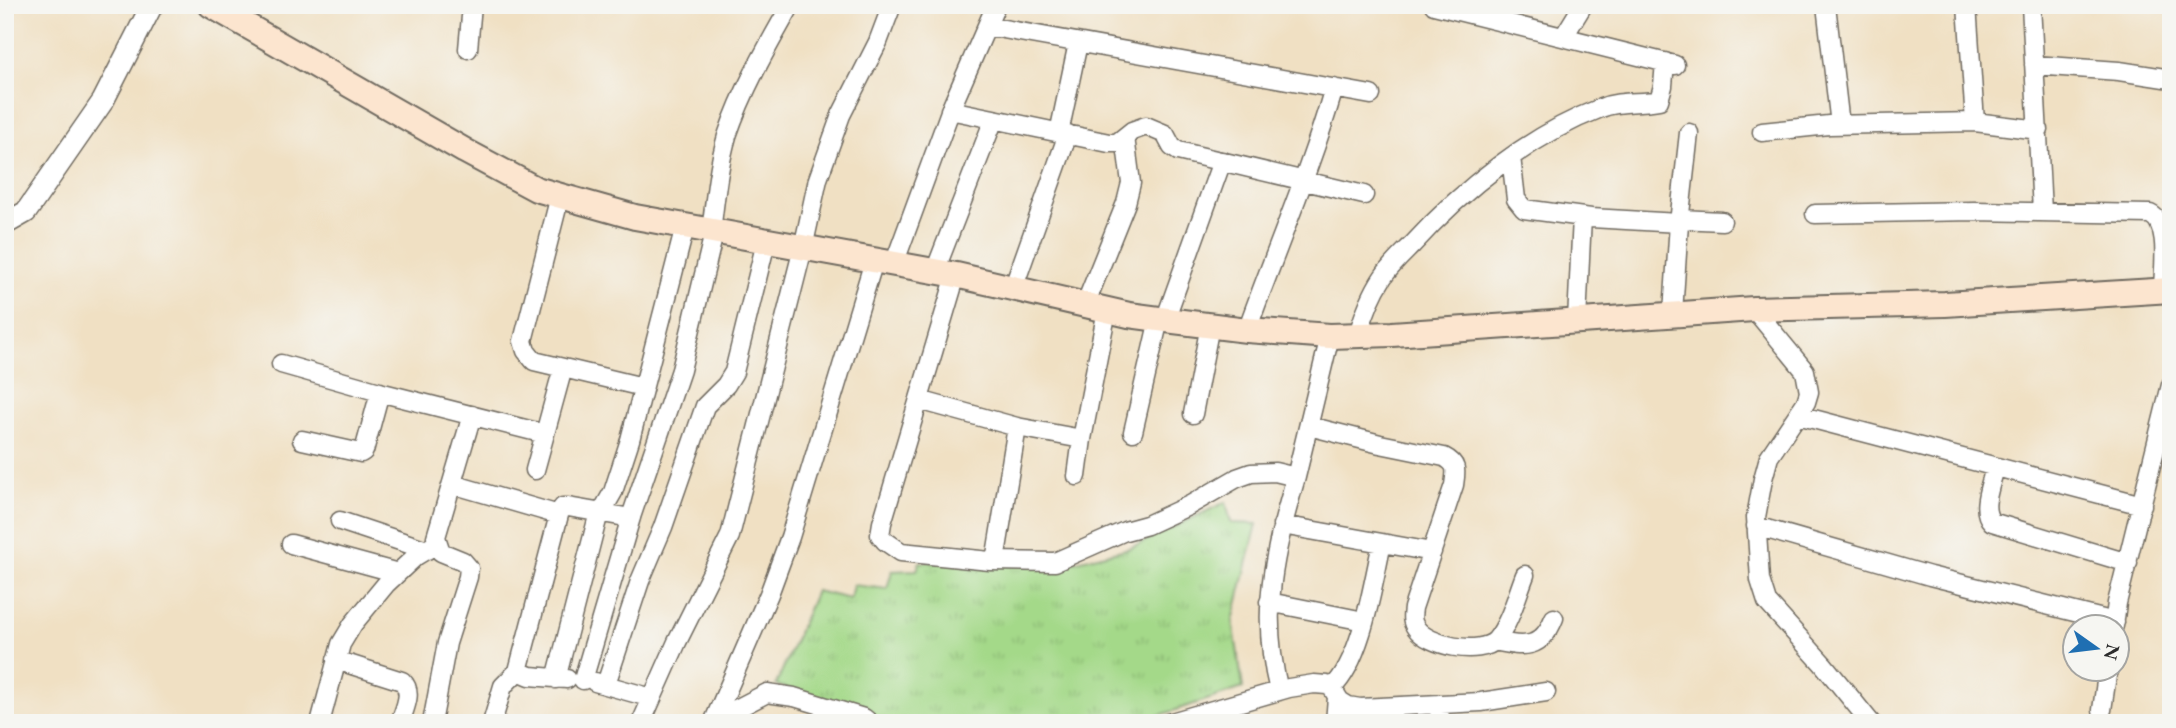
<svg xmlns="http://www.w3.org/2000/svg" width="2176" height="728" viewBox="0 0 2176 728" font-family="'EB Garamond',serif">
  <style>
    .park { fill: url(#park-tufts); stroke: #68825a; stroke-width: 2 }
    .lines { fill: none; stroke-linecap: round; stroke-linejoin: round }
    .minor-casing { stroke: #706a60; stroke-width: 21 }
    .tertiary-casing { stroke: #706a60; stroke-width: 24 }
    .secondary-casing { stroke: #706a60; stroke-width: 28 }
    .minor { stroke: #fff; stroke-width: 18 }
    .tertiary { stroke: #fff; stroke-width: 21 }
    .secondary { stroke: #fce5cf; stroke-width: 24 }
  </style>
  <defs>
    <pattern id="park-tufts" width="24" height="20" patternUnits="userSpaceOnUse" patternTransform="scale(1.75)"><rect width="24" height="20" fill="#a4d989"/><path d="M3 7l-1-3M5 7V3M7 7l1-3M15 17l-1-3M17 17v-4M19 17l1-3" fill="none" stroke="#8dba76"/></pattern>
  </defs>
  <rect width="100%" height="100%" fill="#f6f6f2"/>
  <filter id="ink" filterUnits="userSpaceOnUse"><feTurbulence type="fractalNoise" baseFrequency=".0143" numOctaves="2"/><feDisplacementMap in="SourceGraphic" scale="14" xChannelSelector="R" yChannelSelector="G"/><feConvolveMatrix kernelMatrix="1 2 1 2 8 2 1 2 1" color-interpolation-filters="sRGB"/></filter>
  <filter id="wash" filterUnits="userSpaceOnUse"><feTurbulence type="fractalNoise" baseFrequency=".00686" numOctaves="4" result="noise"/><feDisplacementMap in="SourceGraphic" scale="28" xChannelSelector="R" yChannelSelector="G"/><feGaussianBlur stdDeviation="1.57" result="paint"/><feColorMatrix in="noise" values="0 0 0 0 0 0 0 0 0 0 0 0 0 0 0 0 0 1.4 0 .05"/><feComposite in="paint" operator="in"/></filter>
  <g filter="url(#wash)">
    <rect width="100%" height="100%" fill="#f0e0c3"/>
    <path class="park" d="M1226,502L1231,523L1257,524L1233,621L1243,688L1136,723H896L776,685L816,591L850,599L853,585L887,589L892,571L917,570L920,562L1057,566L1130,548Z"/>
  </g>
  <g filter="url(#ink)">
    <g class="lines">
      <defs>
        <path id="minor" d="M1434,5L1675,65
          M1826,5L1840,125
          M1967,5L1975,122
          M2031,5L2042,211
          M987,26L1371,95
          M1564,36L1583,5
          M468,49L472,5
          M2034,65L2119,71L2171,79
          M950,110L1109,143H1117L1132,131L1146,126L1165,134L1172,147L1178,151L1364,195
          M1762,132L1829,125L1975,122L2039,130
          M1059,133L1078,43
          M1511,157L1516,199L1524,209L1591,218L1679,223
          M560,196L523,341L526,351L534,361L643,387
          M1815,214L1974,211L2150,214C2171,224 2163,269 2163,291
          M1680,219L1722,221
          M711,232C715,200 718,167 727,136C742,91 767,47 791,5
          M894,264L952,106L996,5
          M935,271L994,119
          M956,275L882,523L880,535L885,541L901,552L990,561L1055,562L1125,531L1147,525L1190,505L1237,478L1251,473L1275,472L1296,477L1330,336
          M1013,289L1068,134
          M1085,305L1126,203L1131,183L1125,137
          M1754,309L1805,371L1809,392L1806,402L1769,457L1763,479L1756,517L1760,580L1767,602L1823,664L1871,723
          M1673,313L1679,223L1689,133
          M1165,320L1222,161
          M1577,321L1582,217
          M1247,330C1276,249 1310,171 1334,88
          M1358,335C1364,314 1371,295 1383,277C1391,265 1402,255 1412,245C1463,189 1530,135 1601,108C1620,100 1640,104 1659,100L1663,86L1665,62
          M281,364L383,393L545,434
          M919,400L1017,427L1082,439
          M1193,414L1210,325
          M1798,415L2142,505
          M1309,426L1380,444L1444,457C1458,464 1456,471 1454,485L1413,608C1412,616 1411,621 1416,628C1428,646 1480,656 1496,640C1510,623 1517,595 1525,575
          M1133,432L1159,319
          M302,440L361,453L364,451L380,392
          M1995,467C1992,483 1979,509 1992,522L2128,563
          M535,470L563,368
          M1077,476L1082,439L1107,310
          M452,484L559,515
          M340,521L427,550
          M1282,525L1432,552
          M1756,526L1930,576L2115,622
          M291,544L398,573
          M995,561L1017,427
          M1269,602L1364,621
          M2114,626L2117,603L2171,385
          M1495,641C1525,648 1542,649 1554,618
          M336,660L402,681C414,692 404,709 400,723
          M556,679L597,520L613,492L630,440L685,227
          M567,679L530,676L518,671L560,511L563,507H568L631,518
          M583,680L632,514L681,370L714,233
          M595,682L652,698
          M606,684L640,581L663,527L705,406L726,385L734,372L766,242
          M1332,688C1362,660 1373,583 1382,543
          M1279,691C1259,612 1274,554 1296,477
          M1439,704L1440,723
          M2102,710L2108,668
          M715,720L767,693L794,697L864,718L870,723
          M320,723L341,644L353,624L386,584L416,556L436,544
          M432,723L447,643L468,577L469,568L463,561L441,552L436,537L472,415
          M492,723L503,686L518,671
          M641,723L677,642L730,536L803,248L818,179L841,115L878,42L892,5
          M713,723L769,594L790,537L874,261
          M1168,723L1289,688L1314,684L1327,685L1332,688L1340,701L1348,706L1360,708L1481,702L1546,692
          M1335,723L1337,697"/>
        <path id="tertiary" d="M5,224L26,212L103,101L152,5"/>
        <path id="secondary" d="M211,5L465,151L536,189L635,217L956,275L1129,315L1174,321L1247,330L1330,336L1392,334L1754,309L1945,304L2171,290"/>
      </defs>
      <use href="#minor" class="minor-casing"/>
      <use href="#tertiary" class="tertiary-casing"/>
      <use href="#secondary" class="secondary-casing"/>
      <use href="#minor" class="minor"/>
      <use href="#tertiary" class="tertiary"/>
      <use href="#secondary" class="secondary"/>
    </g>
  </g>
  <rect width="2176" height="728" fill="none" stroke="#f6f6f2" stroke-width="28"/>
  <g transform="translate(2096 648) rotate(104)"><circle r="33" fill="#f6f6f2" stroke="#a5a5a2" stroke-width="2"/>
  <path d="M0-5L12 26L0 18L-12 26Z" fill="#1f6fb2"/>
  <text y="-10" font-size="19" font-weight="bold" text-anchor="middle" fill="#2b2b2b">N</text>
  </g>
</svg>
